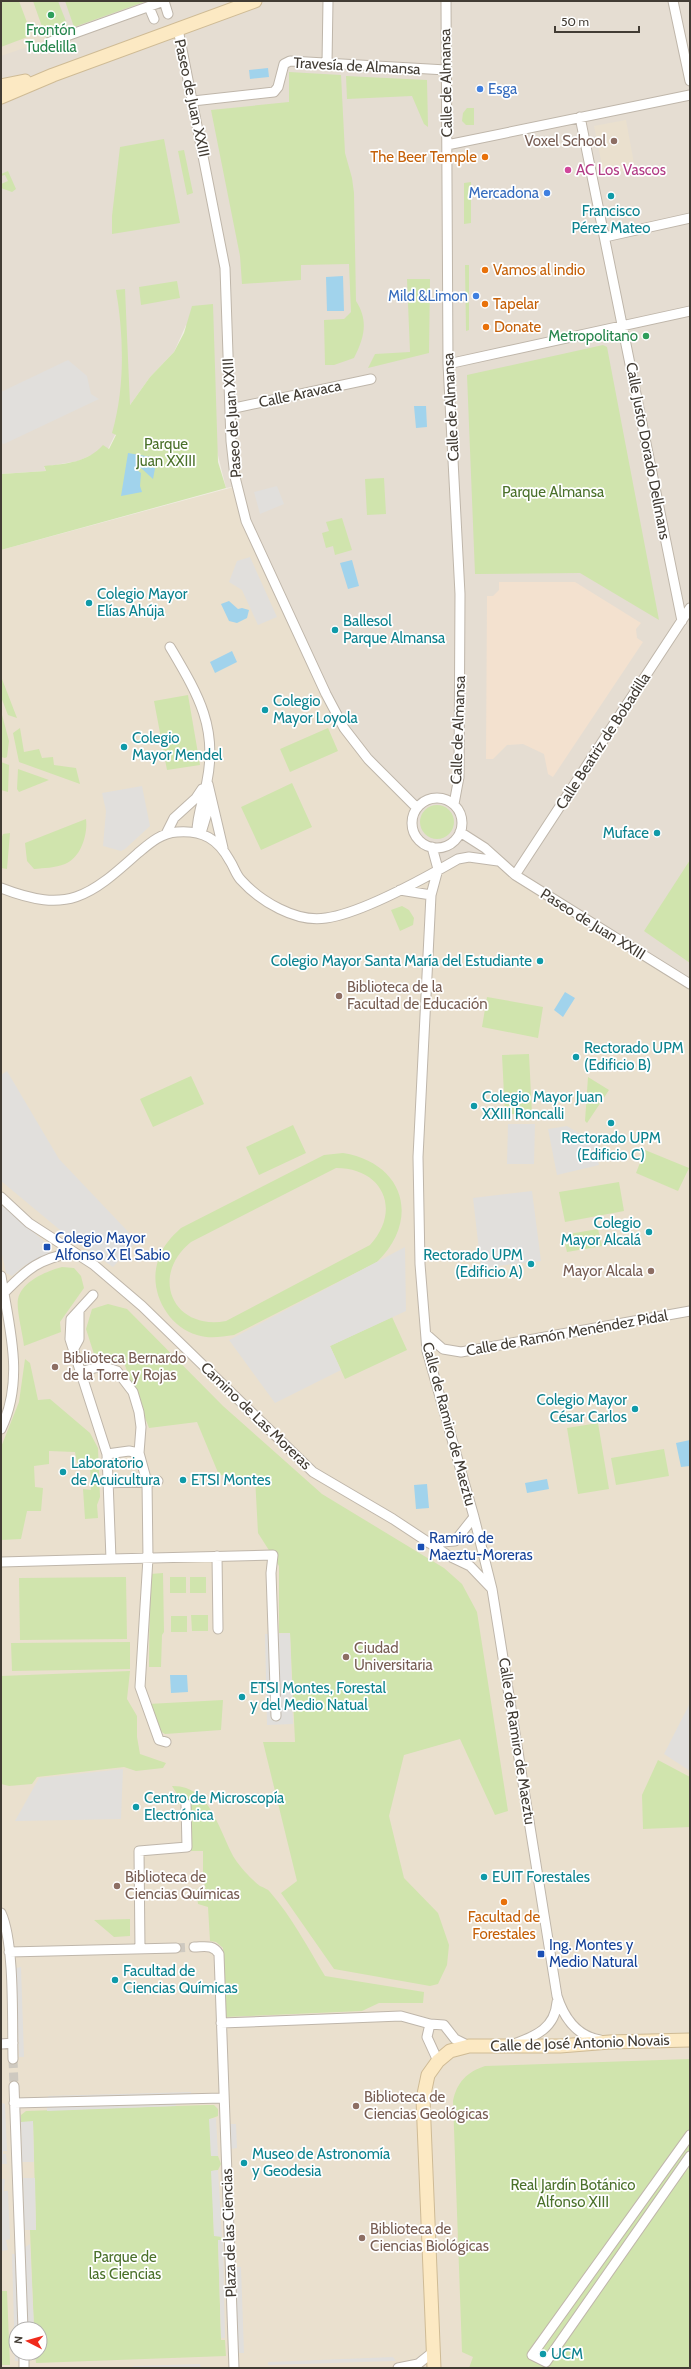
<svg xmlns="http://www.w3.org/2000/svg" width="691" height="2369" viewBox="0 0 691 2369" font-family="Cabin,sans-serif">
	<style>
		.residential { fill: #e5ddd2 }
		.commercial { fill: #f3e1cf }
		.education { fill: #eae0ce; fill-rule: evenodd }
		.green { fill: #d0e4ad; fill-rule: evenodd }
		.parking { fill: #e1dfdc }
		.water { fill: #a1d3ec }
		.lines { fill: none; stroke-linecap: round; stroke-linejoin: round }
		.street-tunnel { stroke: #cec9c0; stroke-width: 9; stroke-dasharray: 9 4.5; stroke-linecap: butt }
		.street-casing { stroke: #bfb6aa; stroke-width: 11 }
		.secondary-casing { stroke: #cfbb95; stroke-width: 15 }
		.street { stroke: #fff; stroke-width: 9 }
		.secondary { stroke: #fce9c3; stroke-width: 13 }
		.leisure-dot { fill: #2e9e5b; stroke: #fff; stroke-width: 1.5 }
		.shop-dot { fill: #3f7fe0; stroke: #fff; stroke-width: 1.5 }
		.education-dot { fill: #8d6e63; stroke: #fff; stroke-width: 1.5 }
		.food-dot { fill: #e8710a; stroke: #fff; stroke-width: 1.5 }
		.hotel-dot { fill: #d1479c; stroke: #fff; stroke-width: 1.5 }
		.culture-dot { fill: #0f9aa8; stroke: #fff; stroke-width: 1.5 }
		.transit-dot { fill: #1a4fb4; stroke: #fff; stroke-width: 1.5 }
		.labels { text-anchor: middle; dominant-baseline: central; stroke-width: 3.5; stroke-linejoin: round; paint-order: stroke }
		.leisure-label { font-size: 15px; fill: #27864d; stroke: #fff }
		.street-label { font-size: 15px; fill: #423c34; stroke: #fff }
		.shop-label { font-size: 15px; fill: #366cbe; stroke: #fff; text-anchor: end }
		.education-label { font-size: 15px; fill: #785e54; stroke: #fff; text-anchor: start }
		.food-label { font-size: 15px; fill: #c56008; stroke: #fff; text-anchor: start }
		.hotel-label { font-size: 15px; fill: #b23c85; stroke: #fff; text-anchor: start }
		.culture-label { font-size: 15px; fill: #0d838f; stroke: #fff; text-anchor: start }
		.park-label { font-size: 15px; fill: #4b712b; stroke: #fff }
		.transit-label { font-size: 15px; fill: #164399; stroke: #fff; text-anchor: start }
	</style>
	<rect width="100%" height="100%" fill="#f1ece3"/>
	<path class="residential" d="M1 1H690V984L438 869 432 847 418 839 413 832V815L344 728 246 521 237 486 226 488 186 325 174 352 150 377 130 405 108 449 103 446 96 453 78 461 44 467 46 471 1 474Z"/>
	<path class="commercial" d="M499 582H575L641 623 636 629 637 638 643 642 553 777 548 774 544 754 523 744 507 745 493 759H486L487 596H493L499 590Z"/>
	<path class="education" d="M1 1H33L47 40 1 56Z
		M626 120 635 169 604 175 594 126Z
		M237 486 246 521 344 728 417 808 412 824 413 832 418 839 432 847 438 869 458 859 498 861 690 984V2368H1V550ZM16 2329H40V2353H16Z"/>
	<path class="green" d="M1 1H19L31 33 30 36 1 47Z
		M33 1H58L69 29 46 38Z
		M65 1H147L74 27Z
		M289 72 341 75 345 153 352 178 354 193 356 301C369 321 364 338 354 358L334 365H325L324 320 344 319 351 312 349 264 301 265V280L242 284 240 256 211 110 289 102Z
		M346 76 427 80 428 127 424 124 412 96 347 99Z
		M467 108H474V125H466L462 121 463 113Z
		M164 139 180 223 112 234V216L120 147Z
		M184 150 193 193 187 195 178 151Z
		M8 171 16 189 12 192 1 188V184L8 181 5 175 1 176V174Z
		M471 182V223L464 224V183Z
		M465 265H469V330L466 331Z
		M407 279H430L429 353 368 368 375 354 410 352Z
		M177 281 180 298 141 305 139 287Z
		M125 289 130 405 150 377 174 352 184 333 192 306 213 304 218 462 226 488 1 550V474L46 471 44 466C66 464 88 462 103 445L109 449 116 435 112 433C125 388 124 337 116 290Z
		M603 345 607 347 659 620 580 573 475 574 467 375Z
		M384 478 386 514 367 515 365 479Z
		M342 518 352 550 335 555 333 546 326 548 322 533 329 531 326 522Z
		M2 679 17 718 8 715 1 697Z
		M188 695 200 765 167 770 154 701Z
		M1 711 9 741 7 757 5 758 1 757Z
		M20 728 24 752 39 749 42 758 53 757 54 765 76 768 80 784 19 762 13 733Z
		M328 728 338 751 290 772 280 749Z
		M1 762 9 765 8 792 1 790Z
		M18 769 49 780 19 792 17 789Z
		M292 783 312 827 261 850 241 807Z
		M420 822a17 17 0 1 1 34 0a17 17 0 1 1-34 0Z
		M86 819C88 834 81 858 65 864 55 868 44 868 34 869L27 861 25 843Z
		M10 833 7 869 1 868V839L3 834Z
		M690 860V963L644 931Z
		M402 906 409 910 414 918 413 925 400 931 391 910Z
		M487 997 543 1007 538 1038 482 1027Z
		M529 1054 532 1114H505L502 1055Z
		M191 1076 204 1104 153 1127 140 1099Z
		M588 1077 609 1090 587 1123 585 1121Z
		M293 1125 306 1153 259 1175 246 1147Z
		M645 1150 689 1168 678 1191 636 1173Z
		M343 1153C404 1163 421 1219 377 1262L234 1335C221 1337 209 1339 197 1335 166 1326 147 1288 159 1258 163 1246 171 1237 181 1228L324 1155ZM336 1168C383 1168 402 1210 370 1245L226 1321C173 1331 149 1276 191 1242Z
		M619 1182 624 1211 565 1222 559 1192Z
		M598 1229 602 1246 567 1252 563 1235Z
		M62 1267 74 1268 81 1276 84 1288 60 1322 61 1332 24 1346C23 1335 16 1309 18 1299 22 1281 47 1271 62 1267Z
		M108 1304 127 1309 223 1406 322 1494 444 1568 462 1584 477 1612 508 1811 495 1815 460 1739 404 1755 389 1816 404 1878 438 1913 449 1945 447 1965 438 1984 430 1986 334 1969 281 1893 297 1881 263 1742H295L290 1633H279V1566L258 1533 255 1477 219 1475 197 1422 149 1428 124 1363 94 1354 86 1329 92 1309Z
		M392 1317 407 1350 345 1379 330 1346Z
		M25 1359 30 1363 38 1400 50 1399 90 1433 98 1448 100 1497 97 1505 98 1518 85 1519 83 1489 91 1490 90 1464 77 1463 75 1452 49 1451V1464L34 1466 35 1487 43 1488 41 1511H27L21 1539 1 1540V1447L19 1402Z
		M598 1423 609 1489 578 1494 567 1428Z
		M664 1449 669 1476 616 1485 611 1458Z
		M163 1573 164 1632 162 1635 161 1667H149L150 1574Z
		M126 1577 127 1639 20 1640 19 1578Z
		M170 1577H186V1593H170Z
		M190 1577H206V1593H190Z
		M191 1615H208V1631H192Z
		M171 1616H187V1632H171Z
		M130 1642V1669L12 1671 11 1643Z
		M130 1671 127 1699 137 1716V1737L140 1754 166 1763 163 1768 136 1771 124 1767 37 1777 32 1784 9 1786 1 1784V1676Z
		M223 1700 221 1730 165 1734 160 1731 148 1704Z
		M658 1760 690 1777V1827L643 1829 642 1795Z
		M172 1786C211 1785 219 1832 235 1859 240 1867 252 1880 260 1886 264 1888 268 1889 270 1892 292 1917 308 1948 325 1976L424 1992 423 2003H379L362 2011 225 2017 223 1948 216 1942 210 1941 208 1907 198 1904 196 1889 206 1888 203 1881V1851H191L186 1804H177V1794Z
		M130 1919V1936L114 1937 94 1920Z
		M690 2059V2368H469L473 2357 462 2352 453 2101C457 2082 467 2072 485 2066Z
		M207 2105H214L218 2109V2116L210 2119 211 2156H218L221 2164 218 2170 212 2171 214 2236 219 2235 223 2240H218L221 2338V2340H225L226 2356 36 2363 35 2353H40V2329H34L30 2230 36 2229 33 2122H21V2115L26 2111Z
		M1 2291H7L10 2365H1Z"/>
	<path class="parking" d="M68 360 87 376 91 394 99 399 4 444 1 443V392Z
		M277 486 284 504 260 514 254 492Z
		M250 557 277 617 258 625 242 590 229 582 237 561Z
		M142 786 150 826 125 849 121 851 103 846 106 811 102 793Z
		M7 1071 59 1159 137 1241 113 1267 66 1235 1 1181V1075Z
		M508 1124H535L534 1164H507Z
		M567 1126 600 1146 596 1153 599 1165 557 1175 548 1129Z
		M532 1191 541 1261 481 1268 473 1198Z
		M1 1204 45 1242 42 1246 51 1252 24 1266 12 1276 6 1273 1 1250Z
		M405 1247 406 1311 330 1346 341 1370 275 1403 229 1340Z
		M290 1633 293 1724 267 1725 265 1634Z
		M690 1703V1771L664 1754Z
		M123 1769 121 1819 15 1821 39 1778Z
		M21 1967 24 2057H19L16 1968Z
		M1 2092 2 2103 5 2104 7 2151H3V2154H6L7 2164H1Z
		M191 2092V2096L48 2100V2096Z
		M176 2103V2106L47 2111V2107Z
		M216 2118 218 2156H211L209 2119Z
		M33 2121 34 2162H22L21 2122Z
		M229 2124H236L237 2148 230 2149Z
		M218 2170 222 2237 214 2236 211 2171Z
		M23 2178H35L36 2230H24Z
		M1 2179H5L4 2191H8L10 2239 6 2240 8 2250 1 2251Z
		M218 2240H223L225 2338H221Z
		M30 2244 34 2329H28L25 2247Z
		M12 2254H15L18 2329 16 2353H19V2361H15Z
		M234 2267H241L244 2353H238Z
		M393 2357 396 2361 268 2365V2362Z
		M200 2364 201 2368H132L133 2366Z"/>
	<path class="water" d="M268 68 269 77 250 79 249 70Z
		M343 276 344 311H327L326 277Z
		M414 406H426L427 427 416 428Z
		M128 453 157 458 153 479 141 468 137 470 141 473 140 486 142 492 121 496Z
		M352 560 359 586 348 589 340 563Z
		M229 601 238 609 242 608 249 610 247 618 237 623 229 621 221 604Z
		M232 651 237 662 215 673 210 662Z
		M565 992 575 998 563 1017 554 1010Z
		M690 1440V1466L681 1467 676 1443Z
		M547 1479 549 1489 527 1493 525 1483Z
		M427 1484 429 1508 416 1509 414 1485Z
		M170 1675H187L188 1692 171 1693Z"/>
	<g class="lines">
		<path class="street-tunnel" d="M176 1948 194 1947
			M13 2059 14 2086"/>
		<g class="street-casing">
			<path id="street" d="M164 1 168 14
				M446 1 448 364 460 594 459 777 454 804
				M673 1 690 81
				M149 7 154 19
				M178 29 225 268 231 441 235 477 246 521 326 694 344 728 368 759 417 808
				M50 42 164 1
				M327 63 328 1
				M193 101 274 92 278 87 284 64 290 61 446 70
				M580 117 682 621
				M447 145 690 95
				M605 237 690 218
				M448 364 690 311
				M230 409 371 379
				M170 647C197 693 218 726 207 781 204 799 197 814 197 832
				M208 784 223 848
				M412 823a25 25 0 1 1 50 0a25 25 0 1 1-50 0Z
				M460 832 485 848 515 875 690 984
				M201 833 210 803
				M166 834 174 818 196 798 202 789
				M432 847 438 869 431 895 418 1157 420 1264 427 1351 474 1517 492 1589 557 1996C564 2018 577 2036 600 2040
				M515 875 690 608
				M1 888C68 914 89 897 138 853 150 843 161 833 177 832 203 830 218 839 230 861 234 867 236 875 241 880 260 901 296 923 326 918 363 913 425 878 458 859L469 857 498 861
				M400 890 431 895
				M1 1197 29 1223 94 1265 142 1306 313 1472 393 1519 449 1556 470 1566 492 1589
				M1 1276C9 1327 25 1379 1 1429
				M4 1293C28 1268 39 1259 74 1252
				M426 1334 443 1349 461 1352 690 1311
				M73 1350 79 1339V1311
				M80 1372 102 1366 117 1371 133 1392 139 1412 141 1427 139 1453 147 1482 148 1558 140 1687 159 1740 166 1742
				M107 1454 129 1451 139 1453
				M108 1483 158 1481
				M429 1543 455 1541 474 1517
				M217 1556 218 1629
				M111 1559 273 1555 271 1573 276 1716
				M1 1562 111 1559 107 1454 70 1339 71 1319 93 1295
				M1 1913C15 1943 12 2023 13 2059
				M194 1947C204 1947 213 1944 219 1954L234 2368
				M140 1949 139 1851 187 1847 186 1804
				M9 1952 176 1948
				M221 2023 401 2016 430 2024 444 2025 455 2039 469 2046
				M430 2024 427 2037 438 2061
				M1 2044 13 2043
				M514 2044C536 2036 555 2028 557 2002
				M14 2086 23 2329
				M14 2103 223 2098
				M690 2135 532 2355 546 2362 690 2156
				M24 2353V2368
				M398 2368 418 2364 433 2352"/>
		</g>
		<g class="secondary-casing">
			<path id="secondary" d="M1 86 25 81
				M1 97 53 75 255 1
				M434 2368 423 2099 428 2075 438 2061 450 2051 469 2046H560L610 2042 690 2040"/>
		</g>
		<use href="#street" class="street"/>
		<use href="#secondary" class="secondary"/>
	</g>
	<g class="leisure-dot">
		<circle cx="51" cy="15" r="4"/>
		<circle cx="646" cy="336" r="4"/>
	</g>
	<g class="shop-dot">
		<circle cx="480" cy="89" r="4"/>
		<circle cx="547" cy="193" r="4"/>
		<circle cx="476" cy="296" r="4"/>
	</g>
	<g class="education-dot">
		<circle cx="614" cy="141" r="4"/>
		<circle cx="339" cy="996" r="4"/>
		<circle cx="651" cy="1271" r="4"/>
		<circle cx="55" cy="1367" r="4"/>
		<circle cx="346" cy="1657" r="4"/>
		<circle cx="117" cy="1886" r="4"/>
		<circle cx="356" cy="2106" r="4"/>
		<circle cx="362" cy="2238" r="4"/>
	</g>
	<g class="food-dot">
		<circle cx="485" cy="157" r="4"/>
		<circle cx="485" cy="270" r="4"/>
		<circle cx="485" cy="304" r="4"/>
		<circle cx="486" cy="327" r="4"/>
		<circle cx="504" cy="1902" r="4"/>
	</g>
	<circle class="hotel-dot" cx="568" cy="170" r="4"/>
	<g class="culture-dot">
		<circle cx="611" cy="196" r="4"/>
		<circle cx="89" cy="603" r="4"/>
		<circle cx="335" cy="630" r="4"/>
		<circle cx="265" cy="710" r="4"/>
		<circle cx="124" cy="747" r="4"/>
		<circle cx="657" cy="833" r="4"/>
		<circle cx="540" cy="961" r="4"/>
		<circle cx="576" cy="1057" r="4"/>
		<circle cx="474" cy="1106" r="4"/>
		<circle cx="611" cy="1123" r="4"/>
		<circle cx="649" cy="1232" r="4"/>
		<circle cx="531" cy="1264" r="4"/>
		<circle cx="635" cy="1409" r="4"/>
		<circle cx="63" cy="1472" r="4"/>
		<circle cx="183" cy="1480" r="4"/>
		<circle cx="242" cy="1697" r="4"/>
		<circle cx="136" cy="1807" r="4"/>
		<circle cx="484" cy="1877" r="4"/>
		<circle cx="115" cy="1980" r="4"/>
		<circle cx="244" cy="2163" r="4"/>
		<circle cx="543" cy="2354" r="4"/>
	</g>
	<g class="transit-dot">
		<rect x="43" y="1243" width="8" height="8" rx="2"/>
		<rect x="417" y="1543" width="8" height="8" rx="2"/>
		<rect x="537" y="1950" width="8" height="8" rx="2"/>
	</g>
	<g class="labels">
		<g class="leisure-label">
			<text x="51" y="30">Frontón<tspan x="51" dy="17">Tudelilla</tspan></text>
			<text x="638" y="336" text-anchor="end">Metropolitano</text>
		</g>
		<g class="street-label">
			<text transform="translate(357 66) rotate(3)">Travesía de Almansa</text>
			<text transform="translate(446 83) rotate(-91)">Calle de Almansa</text>
			<text transform="translate(192 98) rotate(78)">Paseo de Juan XXIII</text>
			<text transform="translate(300 394) rotate(-12)">Calle Aravaca</text>
			<text transform="translate(451 407) rotate(-93)">Calle de Almansa</text>
			<text transform="translate(232 418) rotate(-94)">Paseo de Juan XXIII</text>
			<text transform="translate(648 451) rotate(79)">Calle Justo Dorado Dellmans</text>
			<text transform="translate(458 730) rotate(-88)">Calle de Almansa</text>
			<text transform="translate(603 741) rotate(-57)">Calle Beatriz de Bobadilla</text>
			<text transform="translate(593 924) rotate(32)">Paseo de Juan XXIII</text>
			<text transform="translate(567 1333) rotate(-10)">Calle de Ramón Menéndez Pidal</text>
			<text transform="translate(256 1416) rotate(44)">Camino de Las Moreras</text>
			<text transform="translate(449 1424) rotate(75)">Calle de Ramiro de Maeztu</text>
			<text transform="translate(517 1741) rotate(81)">Calle de Ramiro de Maeztu</text>
			<text transform="translate(580 2043) rotate(-2)">Calle de José Antonio Novais</text>
			<text transform="translate(229 2233) rotate(-92)">Plaza de las Ciencias</text>
		</g>
		<g class="shop-label">
			<text x="488" y="89" text-anchor="start">Esga</text>
			<text x="539" y="193">Mercadona</text>
			<text x="468" y="296">Mild &amp;Limon</text>
		</g>
		<g class="education-label">
			<text x="606" y="141" text-anchor="end">Voxel School</text>
			<text x="347" y="987">Biblioteca de la<tspan x="347" dy="17">Facultad de Educación</tspan></text>
			<text x="643" y="1271" text-anchor="end">Mayor Alcala</text>
			<text x="63" y="1358">Biblioteca Bernardo<tspan x="63" dy="17">de la Torre y Rojas</tspan></text>
			<text x="354" y="1648">Ciudad<tspan x="354" dy="17">Universitaria</tspan></text>
			<text x="125" y="1877">Biblioteca de<tspan x="125" dy="17">Ciencias Químicas</tspan></text>
			<text x="364" y="2097">Biblioteca de<tspan x="364" dy="17">Ciencias Geológicas</tspan></text>
			<text x="370" y="2229">Biblioteca de<tspan x="370" dy="17">Ciencias Biológicas</tspan></text>
		</g>
		<g class="food-label">
			<text x="477" y="157" text-anchor="end">The Beer Temple</text>
			<text x="493" y="270">Vamos al indio</text>
			<text x="493" y="304">Tapelar</text>
			<text x="494" y="327">Donate</text>
			<text x="504" y="1917" text-anchor="middle">Facultad de<tspan x="504" dy="17">Forestales</tspan></text>
		</g>
		<g class="hotel-label">
			<text x="576" y="170">AC Los Vascos</text>
		</g>
		<g class="culture-label">
			<text x="611" y="211" text-anchor="middle">Francisco<tspan x="611" dy="17">Pérez Mateo</tspan></text>
			<text x="97" y="594">Colegio Mayor<tspan x="97" dy="17">Elías Ahúja</tspan></text>
			<text x="343" y="621">Ballesol<tspan x="343" dy="17">Parque Almansa</tspan></text>
			<text x="273" y="701">Colegio<tspan x="273" dy="17">Mayor Loyola</tspan></text>
			<text x="132" y="738">Colegio<tspan x="132" dy="17">Mayor Mendel</tspan></text>
			<text x="649" y="833" text-anchor="end">Muface</text>
			<text x="532" y="961" text-anchor="end">Colegio Mayor Santa María del Estudiante</text>
			<text x="584" y="1048">Rectorado UPM<tspan x="584" dy="17">(Edificio B)</tspan></text>
			<text x="482" y="1097">Colegio Mayor Juan<tspan x="482" dy="17">XXIII Roncalli</tspan></text>
			<text x="611" y="1138" text-anchor="middle">Rectorado UPM<tspan x="611" dy="17">(Edificio C)</tspan></text>
			<text x="641" y="1223" text-anchor="end">Colegio<tspan x="641" dy="17">Mayor Alcalá</tspan></text>
			<text x="523" y="1255" text-anchor="end">Rectorado UPM<tspan x="523" dy="17">(Edificio A)</tspan></text>
			<text x="627" y="1400" text-anchor="end">Colegio Mayor<tspan x="627" dy="17">César Carlos</tspan></text>
			<text x="71" y="1463">Laboratorio<tspan x="71" dy="17">de Acuicultura</tspan></text>
			<text x="191" y="1480">ETSI Montes</text>
			<text x="250" y="1688">ETSI Montes, Forestal<tspan x="250" dy="17">y del Medio Natual</tspan></text>
			<text x="144" y="1798">Centro de Microscopía<tspan x="144" dy="17">Electrónica</tspan></text>
			<text x="492" y="1877">EUIT Forestales</text>
			<text x="123" y="1971">Facultad de<tspan x="123" dy="17">Ciencias Químicas</tspan></text>
			<text x="252" y="2154">Museo de Astronomía<tspan x="252" dy="17">y Geodesia</tspan></text>
			<text x="551" y="2354">UCM</text>
		</g>
		<g class="park-label">
			<text x="166" y="444">Parque<tspan x="166" dy="17">Juan XXIII</tspan></text>
			<text x="553" y="492">Parque Almansa</text>
			<text x="573" y="2185">Real Jardín Botánico<tspan x="573" dy="17">Alfonso XIII</tspan></text>
			<text x="125" y="2257">Parque de<tspan x="125" dy="17">las Ciencias</tspan></text>
		</g>
		<g class="transit-label">
			<text x="55" y="1238">Colegio Mayor<tspan x="55" dy="17">Alfonso X El Sabio</tspan></text>
			<text x="429" y="1538">Ramiro de<tspan x="429" dy="17">Maeztu-Moreras</tspan></text>
			<text x="549" y="1945">Ing. Montes y<tspan x="549" dy="17">Medio Natural</tspan></text>
		</g>
	</g>
	<rect width="691" height="2369" fill="none" stroke="#423c34" stroke-width="4"/>
	<g transform="translate(28 2341) rotate(276)"><circle r="19" fill="#ffffff" stroke="#b3b1ae"/>
	<path d="M0-3L7 15L0 10L-7 15Z" fill="#f02b1c"/>
	<text y="-6" font-size="11" font-weight="bold" text-anchor="middle" fill="#423c34">N</text>
	</g>
	<path d="M555 26v6h84v-6" fill="none" stroke="#423c34" stroke-width="2"/>
	<text x="561" y="26" font-size="12" fill="#423c34" stroke="#ffffff" stroke-width="3" paint-order="stroke">50 m</text>
</svg>
